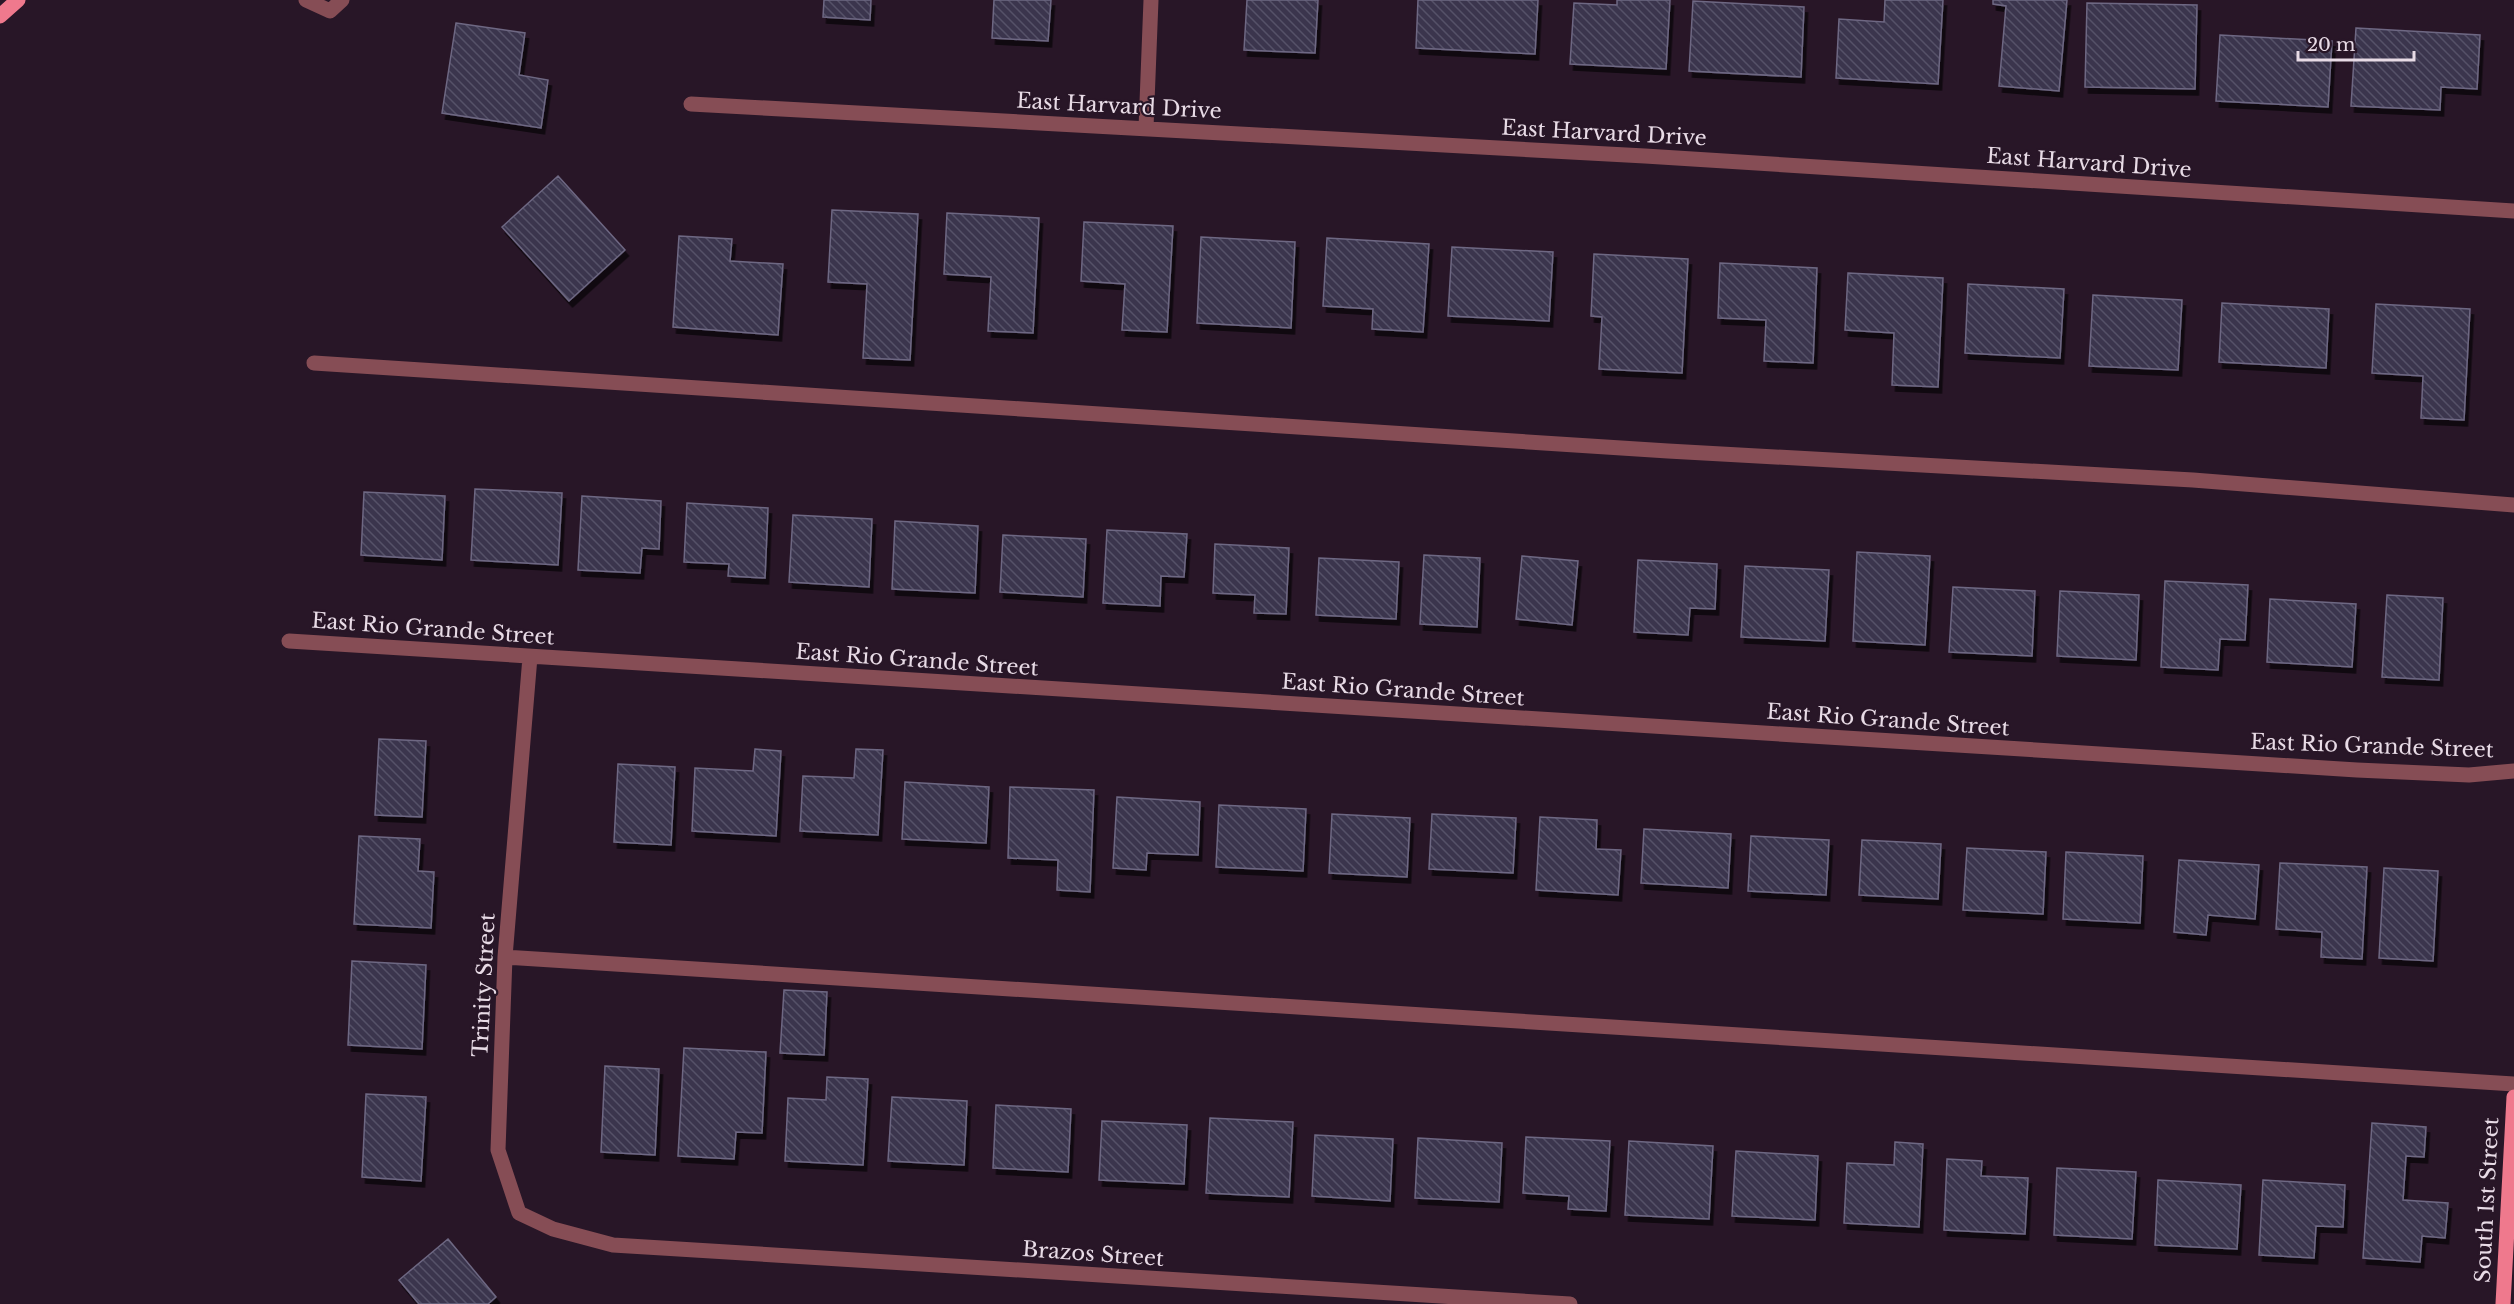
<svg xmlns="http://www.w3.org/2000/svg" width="2514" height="1304" viewBox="0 0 2514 1304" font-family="'Libre Baskerville',serif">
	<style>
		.building { fill: url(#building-back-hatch); stroke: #6e6883; stroke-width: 1.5; filter: url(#shadow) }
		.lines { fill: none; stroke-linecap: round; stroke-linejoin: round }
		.minor { stroke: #864d55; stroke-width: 15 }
		.major { stroke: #ef798d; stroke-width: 15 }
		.labels { text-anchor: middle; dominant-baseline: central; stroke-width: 4.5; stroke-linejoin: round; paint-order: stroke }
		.street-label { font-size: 21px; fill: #e8dbe6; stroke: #281627 }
	</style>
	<defs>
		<pattern id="building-back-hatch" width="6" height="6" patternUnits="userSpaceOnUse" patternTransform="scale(1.5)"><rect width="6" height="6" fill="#3a344d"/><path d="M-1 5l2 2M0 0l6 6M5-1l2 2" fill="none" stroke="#565167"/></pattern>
		<filter id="shadow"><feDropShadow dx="3.5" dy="6" stdDeviation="0" flood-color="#0009"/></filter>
	</defs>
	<rect width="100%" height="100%" fill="#281627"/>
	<path class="building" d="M824 0H871L870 20 823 17Z
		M994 0H1051L1048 41 992 38Z
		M1247 0H1318L1315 53 1244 50Z
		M1418 0H1538L1535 54 1416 48Z
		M1617 0H1670L1666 69 1570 64 1574 3 1617 5Z
		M1885 0H1943L1938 84 1836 78 1839 19 1884 22Z
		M1993 0H2067L2059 91 1999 86 2006 6 1993 4Z
		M1693 1 1804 7 1801 77 1689 71Z
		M2087 3 2197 5 2195 89 2085 87Z
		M456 23 525 33 519 75 548 80 541 128 442 113Z
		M2356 28 2480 35 2477 89 2441 87 2440 110 2351 106Z
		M2220 35 2332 41 2328 107 2216 101Z
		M558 176 625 250 569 301 502 227Z
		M832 210 918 214 910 360 863 358 867 284 828 282Z
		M947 213 1039 218 1033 333 988 331 991 277 944 274Z
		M1084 222 1173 226 1167 332 1122 330 1125 284 1081 281Z
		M679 236 732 239 730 261 783 264 778 335 673 327Z
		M1201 237 1295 242 1291 328 1197 323Z
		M1327 238 1429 244 1423 332 1372 329 1373 309 1323 306Z
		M1452 247 1553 252 1549 321 1448 316Z
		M1594 254 1688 259 1682 373 1599 369 1602 317 1591 316Z
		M1720 263 1817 268 1813 363 1764 361 1766 320 1718 318Z
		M1848 273 1943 278 1938 387 1892 385 1894 333 1845 330Z
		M1968 284 2064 289 2060 358 1965 353Z
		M2093 295 2182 300 2178 370 2089 366Z
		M2222 303 2329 309 2326 368 2219 362Z
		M2376 304 2470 309 2464 420 2421 418 2423 376 2372 373Z
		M475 489 562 493 558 565 471 560Z
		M364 492 445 496 442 560 361 555Z
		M582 496 661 501 659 549 642 548 640 573 578 570Z
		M687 503 768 508 765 578 728 576 729 564 684 562Z
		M793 515 872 519 869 587 789 582Z
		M895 521 978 526 975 593 892 589Z
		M1107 530 1187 534 1184 577 1161 576 1160 606 1103 603Z
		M1003 535 1086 539 1083 597 1000 592Z
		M1215 544 1289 548 1286 614 1254 613 1255 595 1213 593Z
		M1857 552 1930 556 1925 645 1853 641Z
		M1424 555 1480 558 1477 627 1420 624Z
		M1522 556 1578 561 1572 625 1516 619Z
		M1319 558 1399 562 1396 619 1316 615Z
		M1638 560 1717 564 1715 609 1690 608 1688 635 1634 632Z
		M1745 566 1829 570 1825 641 1741 637Z
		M2165 581 2248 585 2245 640 2220 639 2218 670 2161 667Z
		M1953 587 2035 591 2032 656 1949 652Z
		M2060 591 2139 595 2136 660 2057 656Z
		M2387 595 2443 598 2439 680 2382 677Z
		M2270 599 2356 604 2352 667 2267 662Z
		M379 739 426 741 422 817 375 815Z
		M755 749 781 751 776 836 692 831 695 768 753 771Z
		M856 749 883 750 878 835 800 831 803 776 854 778Z
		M618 764 675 767 671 845 614 842Z
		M905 782 989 787 986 843 902 839Z
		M1010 787 1094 790 1090 892 1057 890 1058 860 1008 858Z
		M1117 797 1200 802 1198 855 1147 853 1146 870 1113 868Z
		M1219 805 1306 809 1303 871 1216 867Z
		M1332 814 1410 818 1407 877 1329 873Z
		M1432 814 1516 818 1513 873 1429 869Z
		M1540 817 1597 820 1596 849 1621 850 1618 895 1536 890Z
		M1644 829 1731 834 1728 888 1641 883Z
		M359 836 420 839 418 871 434 872 431 928 354 924Z
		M1751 836 1829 840 1826 895 1748 891Z
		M1862 840 1941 844 1938 899 1859 895Z
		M1967 848 2046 852 2043 914 1963 910Z
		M2066 852 2143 856 2140 923 2063 919Z
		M2179 860 2259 865 2255 919 2208 915 2206 935 2174 932Z
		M2280 863 2367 867 2362 959 2321 957 2322 932 2276 929Z
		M2384 868 2438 871 2433 961 2379 958Z
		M352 961 426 965 422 1049 348 1045Z
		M784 990 827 992 824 1055 780 1053Z
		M684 1048 766 1052 762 1133 736 1132 734 1159 678 1156Z
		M605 1066 659 1069 655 1155 601 1152Z
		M827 1077 868 1079 863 1165 785 1161 788 1098 826 1100Z
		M366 1094 426 1097 421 1181 362 1177Z
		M892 1097 967 1101 964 1165 888 1161Z
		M996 1105 1071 1109 1068 1172 993 1168Z
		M1210 1118 1293 1122 1289 1197 1206 1193Z
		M1102 1121 1187 1125 1184 1184 1099 1180Z
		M2372 1123 2426 1127 2424 1157 2406 1156 2403 1200 2448 1203 2445 1238 2422 1236 2420 1262 2363 1258Z
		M1315 1135 1393 1139 1390 1201 1312 1196Z
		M1526 1137 1610 1141 1606 1211 1568 1209 1569 1196 1523 1193Z
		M1418 1138 1502 1143 1499 1202 1415 1198Z
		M1629 1141 1713 1146 1709 1219 1625 1215Z
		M1895 1142 1923 1144 1919 1227 1844 1223 1847 1163 1894 1165Z
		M1736 1151 1818 1156 1815 1220 1732 1216Z
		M1947 1159 1982 1161 1981 1176 2028 1178 2025 1234 1944 1230Z
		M2057 1168 2136 1172 2132 1239 2054 1235Z
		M2158 1180 2241 1185 2237 1249 2155 1245Z
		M2263 1180 2345 1185 2343 1227 2316 1226 2314 1258 2259 1255Z
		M448 1239 496 1297 488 1304H419L399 1280Z"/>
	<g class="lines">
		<path class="minor" d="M306 0 330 11 342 0
			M691 104 1645 156 2514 211
			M1146 128 1151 0
			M314 363 1668 451 2193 480 2514 505
			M289 641 2357 770 2469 775 2514 771
			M530 657 505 957 498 1150 519 1213 553 1229 613 1245 1570 1304
			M505 957 2514 1084"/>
		<path class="major" d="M0 16 18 0
			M2503 1304 2514 1097"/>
	</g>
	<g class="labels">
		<g class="street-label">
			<text transform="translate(1119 106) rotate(3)">East Harvard Drive</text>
			<text transform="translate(1604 133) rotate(3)">East Harvard Drive</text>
			<text transform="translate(2089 163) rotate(4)">East Harvard Drive</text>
			<text transform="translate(433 629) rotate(4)">East Rio Grande Street</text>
			<text transform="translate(917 660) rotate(4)">East Rio Grande Street</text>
			<text transform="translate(1403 690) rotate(4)">East Rio Grande Street</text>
			<text transform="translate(1888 720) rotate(4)">East Rio Grande Street</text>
			<text transform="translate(2372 746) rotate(2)">East Rio Grande Street</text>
			<text transform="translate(484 985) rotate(-87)">Trinity Street</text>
			<text transform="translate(2487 1200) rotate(-87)">South 1st Street</text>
			<text transform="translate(1093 1254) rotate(4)">Brazos Street</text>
		</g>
	</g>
	<path d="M2298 51v9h116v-9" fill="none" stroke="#e8dbe6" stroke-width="3"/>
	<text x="2307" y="51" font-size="18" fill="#e8dbe6" stroke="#281627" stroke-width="4.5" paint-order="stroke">20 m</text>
</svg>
